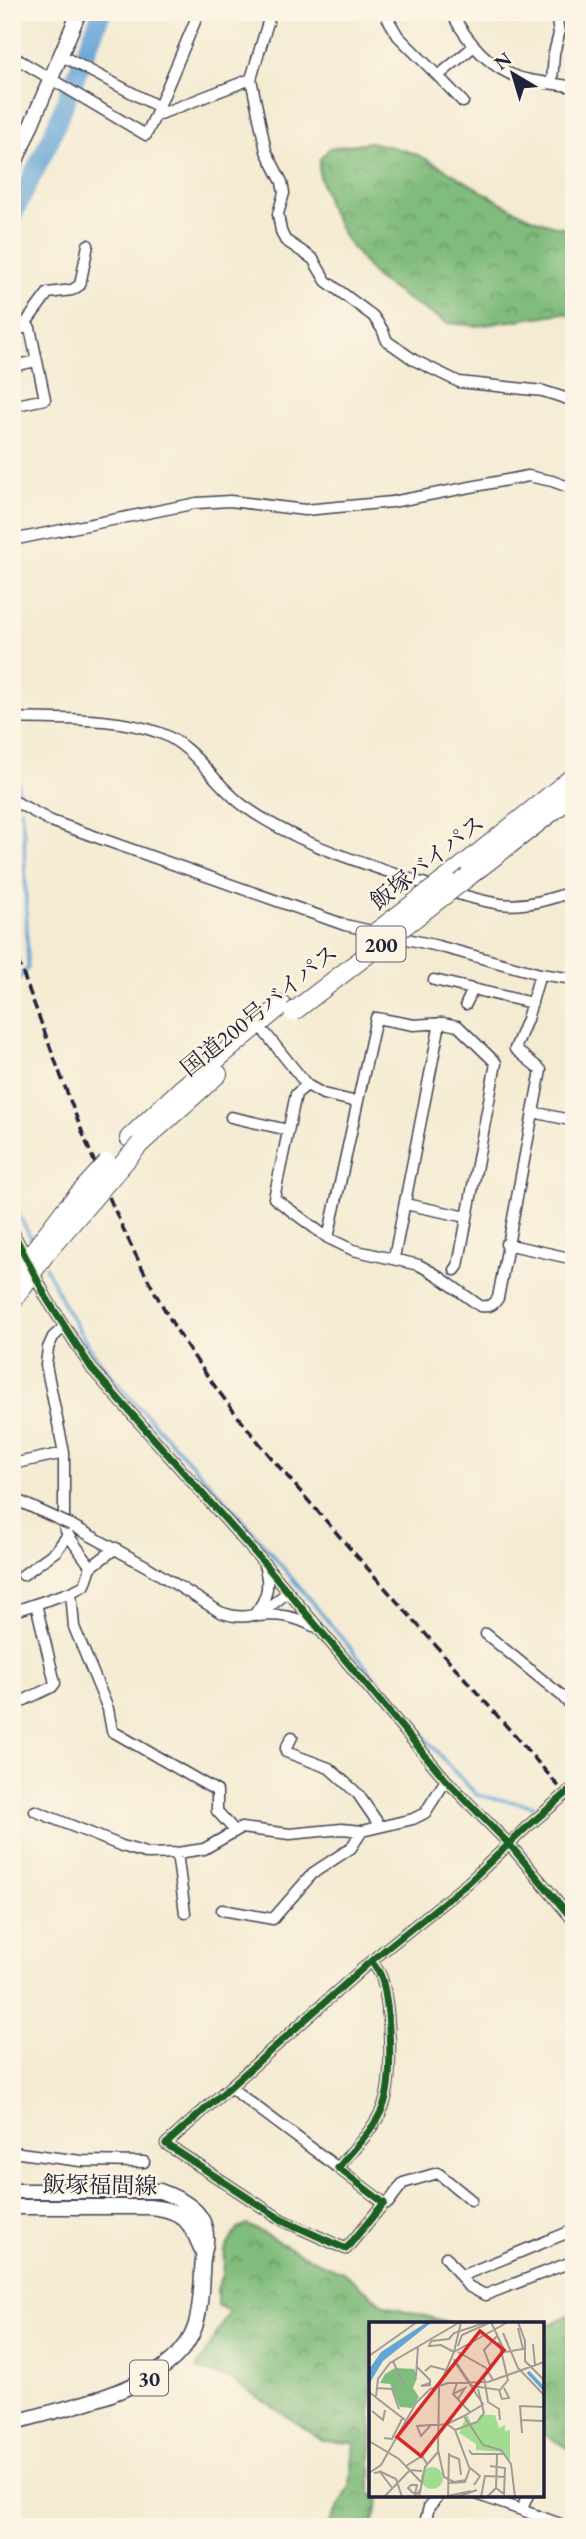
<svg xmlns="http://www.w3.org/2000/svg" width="586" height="2539" viewBox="0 0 586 2539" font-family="'EB Garamond','Noto Serif JP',serif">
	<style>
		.forest { fill: url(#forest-crowns); stroke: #516f5b; stroke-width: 2 }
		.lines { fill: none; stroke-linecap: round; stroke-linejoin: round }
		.stream { stroke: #63a4d6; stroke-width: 3.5 }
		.river { stroke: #63a4d6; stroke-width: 19 }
		.minor-casing { stroke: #424052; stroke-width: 13 }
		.major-casing { stroke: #424052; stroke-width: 17 }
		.highway-casing { stroke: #424052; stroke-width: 20 }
		.minor { stroke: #fff; stroke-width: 10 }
		.major { stroke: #fff; stroke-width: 14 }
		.highway { stroke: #fff; stroke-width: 18 }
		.rail { stroke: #22223b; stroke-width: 3.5; stroke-dasharray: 10 5; stroke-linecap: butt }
		.minor-bridge-casing { stroke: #424052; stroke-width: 13; stroke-linecap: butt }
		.highway-bridge-casing { stroke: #424052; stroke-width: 20; stroke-linecap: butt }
		.minor-bridge { stroke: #fff; stroke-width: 10 }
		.highway-bridge { stroke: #fff; stroke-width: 18 }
		.cycleway-casing { stroke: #fcf5e5; stroke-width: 11 }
		.cycleway { stroke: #1b5e20; stroke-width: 7 }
		.labels { text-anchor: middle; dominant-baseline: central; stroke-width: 5; stroke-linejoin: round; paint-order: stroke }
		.shield { fill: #fcf5e5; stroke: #63616e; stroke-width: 2 }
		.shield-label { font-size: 21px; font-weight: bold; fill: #22223b }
		.street-label { font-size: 23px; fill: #22223b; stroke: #fcf5e5 }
		.inset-river { fill: none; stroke: #63a4d6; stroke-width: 3.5 }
		.inset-road { fill: none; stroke: #a09b96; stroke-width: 2 }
		.view { fill: #d62828; fill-opacity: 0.15; stroke: #d62828; stroke-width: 3.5 }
		.inset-edge { fill: none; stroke: #22223b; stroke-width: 3.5 }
	</style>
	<defs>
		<pattern id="forest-crowns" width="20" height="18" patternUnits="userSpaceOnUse" patternTransform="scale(1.75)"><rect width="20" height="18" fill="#80bc7b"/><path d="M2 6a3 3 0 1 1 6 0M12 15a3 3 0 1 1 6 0" fill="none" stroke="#689866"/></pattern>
	</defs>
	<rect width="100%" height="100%" fill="#fcf5e5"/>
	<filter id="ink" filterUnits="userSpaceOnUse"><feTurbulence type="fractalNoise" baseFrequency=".0143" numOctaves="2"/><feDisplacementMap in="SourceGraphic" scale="14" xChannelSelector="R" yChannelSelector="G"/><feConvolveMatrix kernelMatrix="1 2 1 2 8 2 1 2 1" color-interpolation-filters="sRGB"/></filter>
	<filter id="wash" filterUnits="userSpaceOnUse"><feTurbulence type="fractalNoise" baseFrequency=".00686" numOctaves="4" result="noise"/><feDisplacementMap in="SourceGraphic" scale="28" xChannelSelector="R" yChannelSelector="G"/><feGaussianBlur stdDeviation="1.57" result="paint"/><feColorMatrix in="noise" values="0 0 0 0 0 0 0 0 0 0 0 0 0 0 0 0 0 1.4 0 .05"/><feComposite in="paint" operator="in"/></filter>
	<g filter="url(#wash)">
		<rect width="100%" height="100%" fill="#f4ebd2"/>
		<path class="forest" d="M370 142C387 146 406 149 422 157 467 178 524 226 574 229V316L563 313 477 326 447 323 413 303 376 278 345 238 328 205 319 173V160L330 148Z
			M248 2225 309 2258 343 2272 384 2305 455 2324H371V2495H380L372 2527H327L350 2487 354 2443 324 2441 230 2379 196 2369 230 2311 217 2305V2289L223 2275 225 2250 237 2229Z
			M571 2314 574 2324V2452L542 2433V2328Z"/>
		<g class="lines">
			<path class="stream" d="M12 738 20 801
				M12 986 28 968 24 835 21 809
				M12 1203 33 1241
				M45 1266 66 1309 92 1351 123 1390 238 1514 450 1767 477 1795 534 1806"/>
			<path class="river" d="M12 217 50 140 102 12"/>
		</g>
	</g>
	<g filter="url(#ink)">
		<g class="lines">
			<g class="minor-casing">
				<path id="minor" d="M271 12 251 79 266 151 282 182 284 193 278 214 281 231 285 240 313 259 326 281 373 316 382 329 387 341 414 360 459 382 543 391 574 401
					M384 12 398 36 438 76 473 47
					M451 12C468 43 493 73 529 80 544 83 559 84 574 87
					M12 56 146 135 155 116 251 79
					M62 56 159 107
					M438 76 463 102
					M552 83 554 53 559 34 556 12
					M155 116 199 12
					M12 330 22 328 48 293 72 290 80 285 88 245
					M12 366 37 361
					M12 406 45 399 30 328H22
					M12 540 197 503 230 501 305 510 392 502 528 476 552 481 574 489
					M12 718C60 720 114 716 160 733 195 746 214 784 244 806 295 843 359 862 419 882 446 890 473 900 501 904 526 907 551 899 574 891
					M12 800 51 821 345 925 438 946 540 974 574 979
					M434 980 532 1003
					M466 1004 473 989
					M266 1034 307 1085 296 1094 274 1198 328 1238 353 1250 419 1265 437 1275 480 1306C489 1307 493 1306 498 1298L541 1070 515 1049 527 1019 540 974
					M307 1085 323 1094 357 1102
					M533 1112 574 1121
					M231 1117 288 1130
					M405 1204 467 1217
					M12 1230 47 1299 92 1369 263 1562 446 1780 510 1845 574 1921
					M328 1238 376 1018 414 1025 443 1023 458 1026 496 1063 458 1266 455 1270
					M506 1244 574 1259
					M394 1258 440 1023
					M64 1327 53 1337 48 1348 46 1365 64 1453V1526L68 1535 91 1567
					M12 1464 64 1453
					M12 1498 58 1519
					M71 1525 146 1566 220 1612C252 1624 264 1611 288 1592
					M23 1575 56 1551 68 1535
					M71 1592 74 1627 108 1709 112 1731 217 1791V1811L235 1831
					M12 1612 71 1592 85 1585 91 1567 116 1548
					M256 1612C268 1597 270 1584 264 1565
					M258 1616C279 1614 294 1616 313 1626
					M486 1634 562 1696 574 1709
					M12 1706 52 1687 55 1683 36 1604
					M292 1737 286 1748V1752L329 1768 358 1794 380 1826
					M35 1811 122 1846 149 1854 177 1853 204 1849 241 1828 290 1834 342 1829 362 1831
					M177 1853 185 1913
					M222 1910 273 1919 313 1873 351 1848 362 1831 413 1819 425 1813 446 1780
					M371 1961C375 1966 380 1972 382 1979 390 2008 394 2080 383 2107 374 2130 353 2149 338 2168L384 2203 346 2249 282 2220 166 2144 371 1961 469 1882 528 1826 574 1787
					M231 2088 338 2168
					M12 2152 81 2161 144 2162
					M384 2203H388L403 2183 438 2173 471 2200
					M446 2257 468 2286 485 2295 574 2261
					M461 2276 574 2230
					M479 2495 569 2527
					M522 2509 528 2495
					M424 2527 429 2507 439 2495"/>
			</g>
			<g class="major-casing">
				<path id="major" d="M12 170 79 12
					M12 2191H160C181 2199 206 2210 206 2237 207 2244 204 2251 203 2258 201 2281 202 2305 195 2327 174 2389 69 2406 12 2423
					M12 2207H149C185 2210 190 2222 203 2253"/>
			</g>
			<g class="highway-casing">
				<path id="highway" d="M468 877 574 795
					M446 879 574 776
					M129 1138 180 1090 282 1005
					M140 1144 218 1074"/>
			</g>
			<use href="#minor" class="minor"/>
			<use href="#major" class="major"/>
			<use href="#highway" class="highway"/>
			<path class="rail" d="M12 945C61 1072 105 1212 176 1329 225 1408 287 1476 347 1545 423 1631 499 1717 574 1804"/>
			<g class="minor-bridge-casing">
				<path id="minor-bridge" d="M58 1519 71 1525"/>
			</g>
			<g class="highway-bridge-casing">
				<path id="highway-bridge" d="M376 932 446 879
					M293 1012 468 877
					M12 1279 66 1208 107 1163
					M12 1302 46 1253 140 1144"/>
			</g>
			<use href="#minor-bridge" class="minor-bridge"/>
			<use href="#highway-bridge" class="highway-bridge"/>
			<g class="cycleway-casing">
				<path id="cycleway" d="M12 1230 47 1299 92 1369 263 1562 446 1780 510 1845 574 1921
					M371 1961C375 1966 380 1972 382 1979 390 2008 394 2080 383 2107 374 2130 353 2149 338 2168L384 2203 346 2249 282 2220 166 2144 371 1961 469 1882 528 1826 574 1787"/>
			</g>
			<use href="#cycleway" class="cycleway"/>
		</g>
	</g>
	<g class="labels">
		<g class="shield">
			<rect x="356.5" y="926.5" width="49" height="35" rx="5"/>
			<rect x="130" y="2360.5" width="38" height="35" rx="5"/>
		</g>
		<g class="shield-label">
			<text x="381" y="944">200</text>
			<text x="149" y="2378">30</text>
		</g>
		<g class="street-label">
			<text transform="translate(427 862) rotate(-38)">飯塚バイパス</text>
			<text transform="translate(259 1010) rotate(-39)">国道200号バイパス</text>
			<text transform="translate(100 2185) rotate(1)">飯塚福間線</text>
		</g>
	</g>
	<g transform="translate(369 2322)">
		<rect width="175" height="175" fill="#f4ebd2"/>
		<path d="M26 46 45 47 48 56 44 66 50 75 43 86 31 85 21 62 11 61 16 52Z" fill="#80bc7b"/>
		<path d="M98 92 102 101 108 100 111 93H126L130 106 136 103V109L141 108V139L134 130 107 128V122L90 111ZM52 156a11 11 0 1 1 22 0a11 11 0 1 1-22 0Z" fill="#a1dd91"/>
		<path d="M58 0H63L14 39 0 62 1 46 12 30Z" fill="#63a4d6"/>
		<path class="inset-river" d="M159 50 175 67"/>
		<path class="inset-road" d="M122 0 136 30 154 27 149 6M149 0 156 19V39L175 58M134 11 149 46 175 73M129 13 115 28 122 46 115 55 119 80 130 87 131 98M62 19 80 17 85 11 118 0M164 22 166 43M89 24 93 13 122 0M85 30 139 0M85 30 92 0M89 30 117 46 124 58M0 34 48 0M85 37 103 64 131 68 139 58 130 20M24 39 35 64M85 39 114 82M48 45 61 58V63L52 64 61 61M56 49 62 44 77 48M47 54 49 25M88 61 84 72 101 90M8 66 23 67 30 87M130 68 133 77 140 76 135 66M0 70 36 98M84 72 96 66 89 77M7 74 9 57 21 41 91 0M3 89 14 98 16 88M95 94 115 82M152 98 175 99M78 102 86 108 100 145 111 154 105 163M62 103 52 114 48 104 62 103H69L78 102 95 94 114 123 132 128 142 142 146 175M86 108 108 100 115 91 109 67M153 111 151 84 175 85M15 116 23 117 34 95M0 119 30 137 53 161M69 128 75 155 85 160 97 158M100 128 103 132H136M80 133 90 137 92 153M37 144 53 134 58 142M121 144 136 146 135 172 127 166M10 149 27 157 33 175M0 151 12 143 47 81 61 67 79 61 119 60 175 40M5 151 11 150 24 167M79 161 96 160 101 146M46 172 48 163H42L39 166 43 170 46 172 47 173 52 167M79 174 102 169M15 175 41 148 53 149M50 175 56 145 69 130 70 65 85 30 72 23 60 24 62 19M79 175 80 131M88 175 108 168M112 175 116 154 136 155M118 175 127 166 128 133"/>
		<path class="view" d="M111 9 135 28 52 134 28 115Z"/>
		<rect width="175" height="175" class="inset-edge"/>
	</g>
	<rect width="586" height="2539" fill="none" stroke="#fcf5e5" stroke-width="42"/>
	<g transform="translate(513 74) rotate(322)" stroke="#fcf5e5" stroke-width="5" paint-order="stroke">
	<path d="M0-5L12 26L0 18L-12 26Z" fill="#22223b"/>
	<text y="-10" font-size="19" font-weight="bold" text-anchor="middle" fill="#22223b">N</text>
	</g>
</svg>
